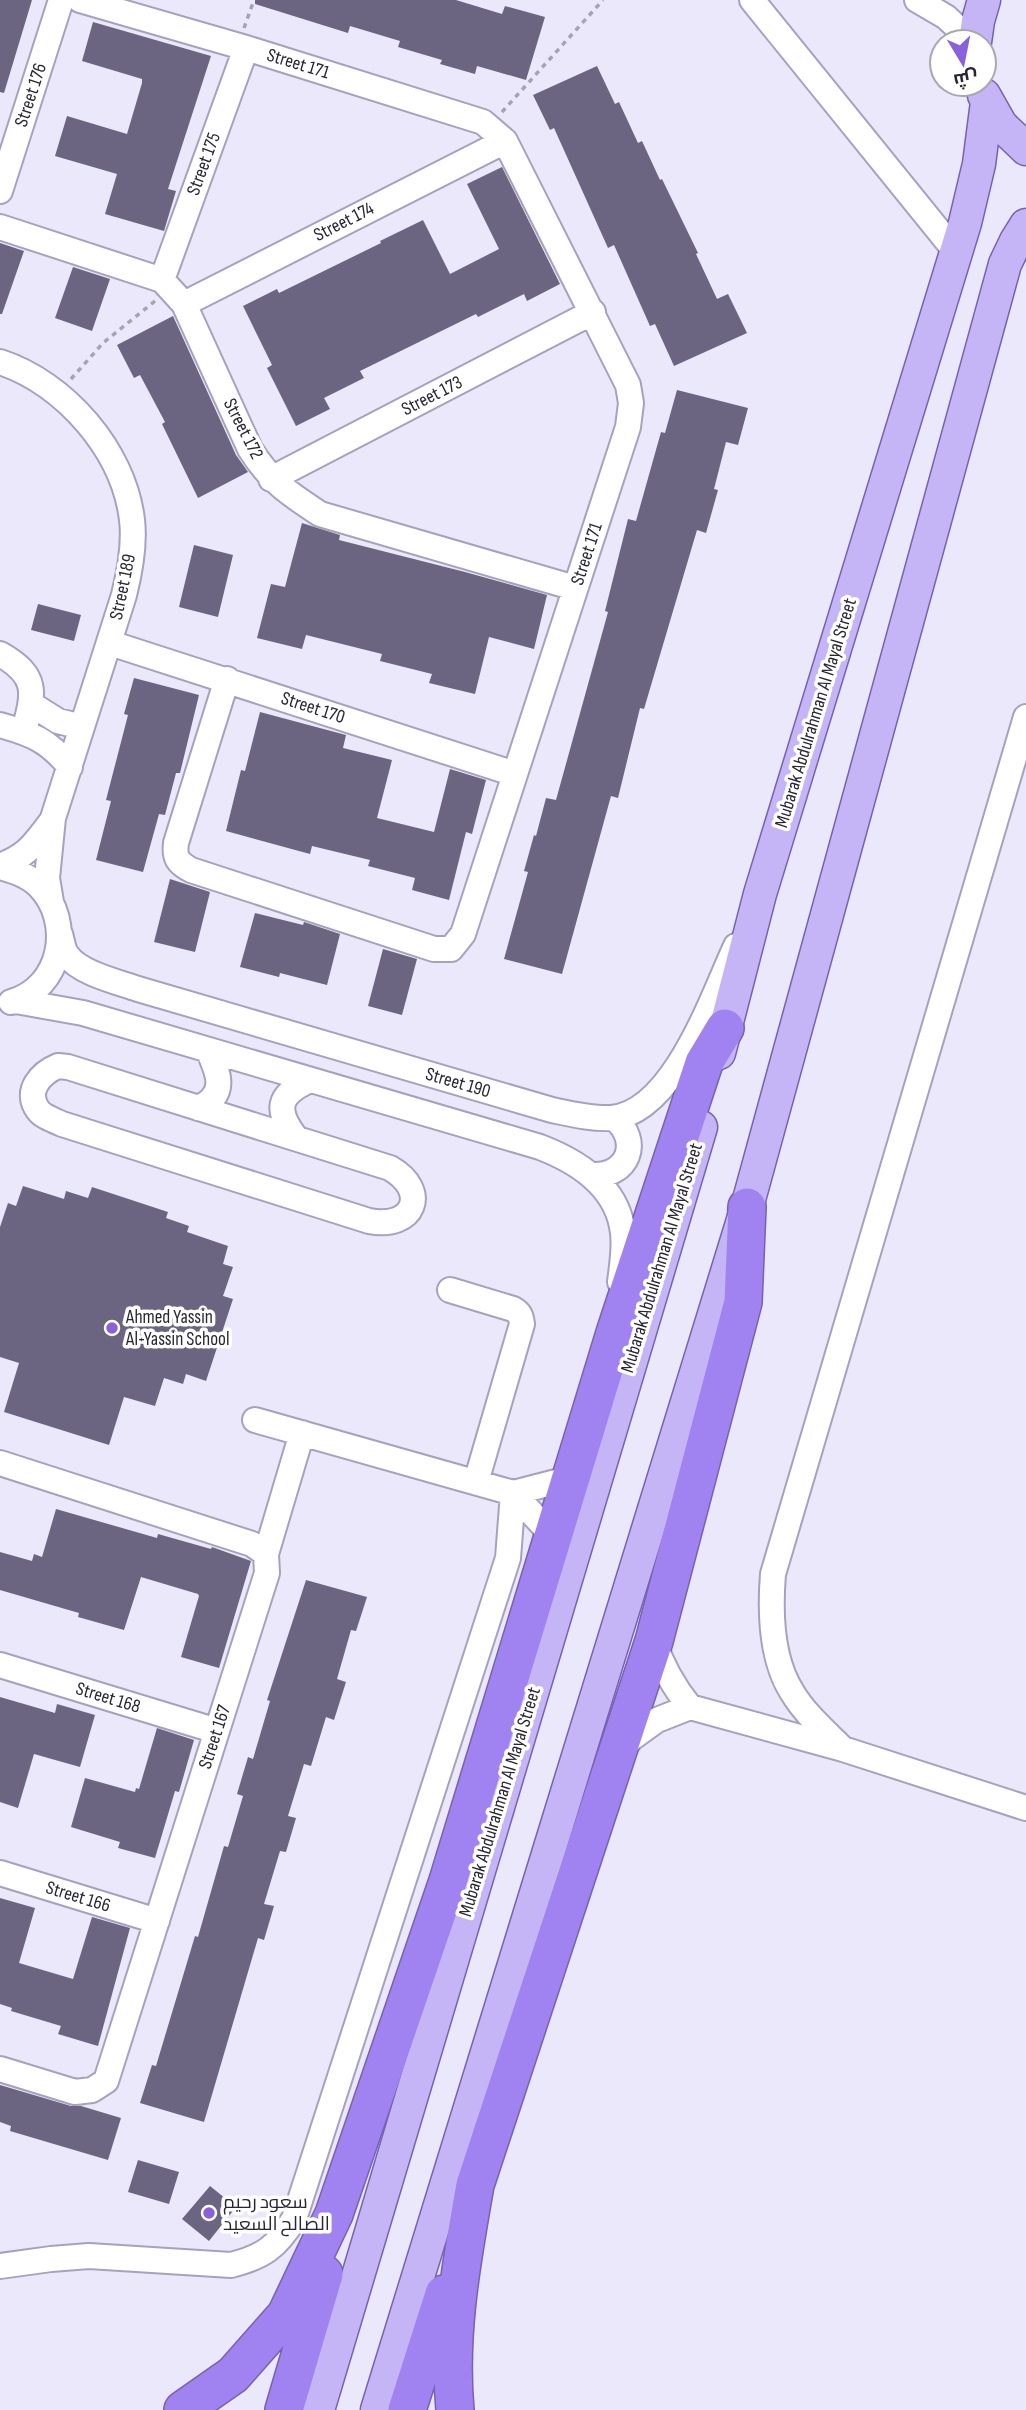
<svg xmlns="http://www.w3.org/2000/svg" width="1026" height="2410" viewBox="0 0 1026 2410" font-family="'Sofia Sans Condensed',Cairo,sans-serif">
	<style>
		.building { fill: #6b6582 }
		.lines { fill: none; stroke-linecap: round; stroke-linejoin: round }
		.minor-casing { stroke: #a7a1c0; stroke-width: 28 }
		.major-casing { stroke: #7662ae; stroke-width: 35 }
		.highway-casing { stroke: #7662ae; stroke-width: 40 }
		.path { stroke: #a6a3b4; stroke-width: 3.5; stroke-dasharray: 5 5; stroke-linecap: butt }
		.minor { stroke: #fff; stroke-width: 24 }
		.major { stroke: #c6b5f6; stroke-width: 32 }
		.highway { stroke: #a083f0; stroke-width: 37 }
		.poi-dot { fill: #8762dc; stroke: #fff; stroke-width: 2.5 }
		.labels { text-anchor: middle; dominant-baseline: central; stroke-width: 7; stroke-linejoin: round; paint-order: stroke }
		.street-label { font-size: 19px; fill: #292632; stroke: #fff }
		.poi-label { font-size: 19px; fill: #292632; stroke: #fff; text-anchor: start }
	</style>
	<rect width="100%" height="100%" fill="#ebe8fb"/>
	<path class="building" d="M0 0H32L4 93 0 92Z
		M255 0H456L502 14 505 6 545 17 526 80 477 66 475 74 440 64 442 60 398 47 400 41 350 26 348 33 255 4Z
		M93 22 211 56 168 189 176 191 164 231 105 214 117 174 55 156 67 116 127 134 142 83V79L82 61Z
		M597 66 615 104 619 102 638 143 642 141 660 180 662 179 698 253 696 254 717 299 728 294 747 333 674 366 655 324 650 326 614 245 608 248 554 128 550 130 533 95Z
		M502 167 560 284 527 301 524 294 478 317 476 314 360 371 364 378 324 398 330 409 296 426 267 368 272 365 243 306 277 289 279 293 381 243 380 241 423 220 450 274 499 249 467 184Z
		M0 243 24 251 2 314H0Z
		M73 267 110 279 92 331 55 318Z
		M173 316 236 455 248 472 198 498 162 424 165 422 140 375 134 378 117 345Z
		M677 390 748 408 738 445 726 442 714 489 718 490 706 533 697 530 644 709 640 708 618 798 611 796 562 974 504 959 528 872 524 871 534 835 536 836 546 798 556 800 608 612 605 611 628 519 636 521 661 432 665 433Z
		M302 523 340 535 339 540 465 572 547 595 534 649 489 637 475 694 429 683 432 674 380 661 382 654 306 635 302 649 257 638 271 584 285 587Z
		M194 545 233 555 218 617 179 607Z
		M38 604 81 615 74 641 31 630Z
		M134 678 199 695 180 773H176L165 815 159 814 143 872 96 860 111 801 106 800 128 715 124 714Z
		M260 712 346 735 343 748 392 760 377 818 434 832 450 769 486 780 472 834 466 832 449 900 412 890 415 878 368 866 370 860 312 846 310 854 226 831 241 770 245 771Z
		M170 879 210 892 195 952 154 942Z
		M255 913 303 925 304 922 340 934 327 985 280 973 279 977 240 967Z
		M383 949 417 959 402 1015 368 1006Z
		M23 1186 64 1199 66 1191 88 1198 92 1187 168 1212 166 1218 189 1226 187 1232 228 1246 223 1264 233 1267 223 1296 233 1299 206 1381 186 1374 183 1384 164 1378 155 1406 124 1397 109 1445 4 1412 19 1363 0 1357V1227L8 1203 16 1206Z
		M56 1509 157 1538 158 1534 211 1549 212 1547 251 1561 219 1668 181 1657 199 1596 198 1594 141 1577 124 1630 78 1617 79 1613 0 1590V1552L32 1561 34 1554 42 1557Z
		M306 1580 367 1597 356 1631 351 1630 337 1679 346 1682 334 1720 326 1717 311 1766 304 1764 288 1816 296 1818 286 1852 280 1851 264 1904 274 1906 264 1940 258 1938 204 2122 140 2103 152 2065 156 2066 195 1936 198 1937 224 1846 228 1847 243 1796 237 1794 248 1757 253 1759 270 1701 267 1700Z
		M0 1697 55 1713 57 1704 95 1715 80 1767 34 1754 18 1808 0 1802Z
		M157 1728 194 1740 179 1792 175 1791 155 1858 118 1848 120 1842 71 1827 85 1778 135 1792 136 1788 139 1789Z
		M0 1898 35 1908 19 1963 73 1979 92 1917 130 1928 98 2046 58 2034 61 2026 11 2011 12 2008 0 2004Z
		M0 2085 71 2106H81L121 2118 108 2160 10 2131 11 2126 0 2122Z
		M138 2160 179 2172 169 2204 128 2192Z
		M210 2186 236 2207 209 2241 182 2219Z"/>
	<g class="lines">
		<g class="minor-casing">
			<path id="minor" d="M80 0 246 48 483 122 505 141 628 385 631 403 628 427 463 934 451 949H434L191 870C178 863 174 858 176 843L227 679
				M752 0 956 252
				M917 0 946 17 973 42
				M0 191 61 0
				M0 227 162 280 184 304 250 449C271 482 288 493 320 514L575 588
				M162 280 246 48
				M184 304 505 141
				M0 362C65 383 124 451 132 520 135 545 130 571 124 595L53 818 47 878 51 902
				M271 479 593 312
				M110 643 515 774
				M0 654C39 676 34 693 24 731
				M31 704 58 721 82 727
				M0 725C32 734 48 740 70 767
				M0 866C28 855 33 845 51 822
				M0 867C14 871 28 875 39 886 74 922 62 988 11 1002
				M60 934C62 940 63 950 67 955 79 973 118 982 138 989L552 1110C571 1114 592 1119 611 1118 674 1113 713 995 736 946
				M16 1001 83 1013 540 1147C579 1162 618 1187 623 1233 625 1249 622 1265 620 1282
				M58 1066 68 1067 390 1168C430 1191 414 1230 369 1221L62 1124C54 1120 43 1117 38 1110 24 1091 41 1073 58 1066Z
				M198 1108C228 1095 219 1074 208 1050
				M296 1138C275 1110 277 1095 310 1080
				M592 1175C628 1177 642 1141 614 1118
				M450 1290 513 1309C520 1313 521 1316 522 1324L476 1482
				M255 1420 513 1493 571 1478
				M0 1463 252 1544 266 1554
				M513 1493 553 1536
				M654 1641C662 1667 673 1686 690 1707
				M0 1665 217 1731
				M843 1749C825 1731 805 1714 792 1692 771 1659 770 1611 773 1574L1026 717
				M621 1750 632 1738 657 1720 690 1707 843 1749 1026 1808
				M0 1873 157 1921
				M0 2069 75 2092 92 2090 106 2081 267 1573 266 1554 302 1433
				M0 2266 51 2259 89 2256 231 2265C263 2257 277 2247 294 2219L508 1558 513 1493"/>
		</g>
		<g class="major-casing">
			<path id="major" d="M975 42 978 21 984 0
				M984 95 1001 125 1026 149
				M719 1053 760 894 965 223 979 164 987 102
				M318 2410 701 1127
				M377 2410 747 1207 1005 264 1016 241 1026 225"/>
		</g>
		<g class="highway-casing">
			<path id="highway" d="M183 2410 233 2375 286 2315 334 2214 448 1881 615 1333 704 1063 725 1028
				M284 2410 324 2274
				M407 2410 444 2294
				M455 2410C448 2334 462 2259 475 2185L654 1641 743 1302 747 1207"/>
		</g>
		<path class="path" d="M244 28 254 0
			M502 112 603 0
			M71 379 103 343 155 301"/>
		<use href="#minor" class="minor"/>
		<use href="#major" class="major"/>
		<use href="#highway" class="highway"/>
	</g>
	<g class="poi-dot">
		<circle cx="112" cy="1328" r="7"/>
		<circle cx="209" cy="2213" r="7"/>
	</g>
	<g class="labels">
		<g class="street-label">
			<text transform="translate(298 64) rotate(17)">Street 171</text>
			<text transform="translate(31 95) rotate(-72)">Street 176</text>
			<text transform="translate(204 164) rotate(-70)">Street 175</text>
			<text transform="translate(344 222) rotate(-27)">Street 174</text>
			<text transform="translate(432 396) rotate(-27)">Street 173</text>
			<text transform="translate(243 429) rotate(63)">Street 172</text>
			<text transform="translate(587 554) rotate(-72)">Street 171</text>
			<text transform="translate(123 587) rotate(-78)">Street 189</text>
			<text transform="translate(313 708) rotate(18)">Street 170</text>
			<text transform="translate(816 713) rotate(-73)">Mubarak Abdulrahman Al Mayal Street</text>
			<text transform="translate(458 1083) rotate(16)">Street 190</text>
			<text transform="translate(662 1258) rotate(-73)">Mubarak Abdulrahman Al Mayal Street</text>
			<text transform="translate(108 1698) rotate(17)">Street 168</text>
			<text transform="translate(215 1737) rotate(-72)">Street 167</text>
			<text transform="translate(500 1802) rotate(-73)">Mubarak Abdulrahman Al Mayal Street</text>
			<text transform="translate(78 1897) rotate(17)">Street 166</text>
		</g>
		<g class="poi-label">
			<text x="126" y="1317">Ahmed Yassin<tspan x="126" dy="22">Al-Yassin School</tspan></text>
			<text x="223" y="2202">سعود رحيم<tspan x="223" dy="22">الصالح السعيد</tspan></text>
		</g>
	</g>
	<g transform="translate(963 63) rotate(170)"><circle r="33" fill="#ffffff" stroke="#a9a8ad" stroke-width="2"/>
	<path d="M0-5L12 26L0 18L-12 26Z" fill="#8762dc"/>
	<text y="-10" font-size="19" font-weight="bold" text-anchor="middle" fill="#292632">ش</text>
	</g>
</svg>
